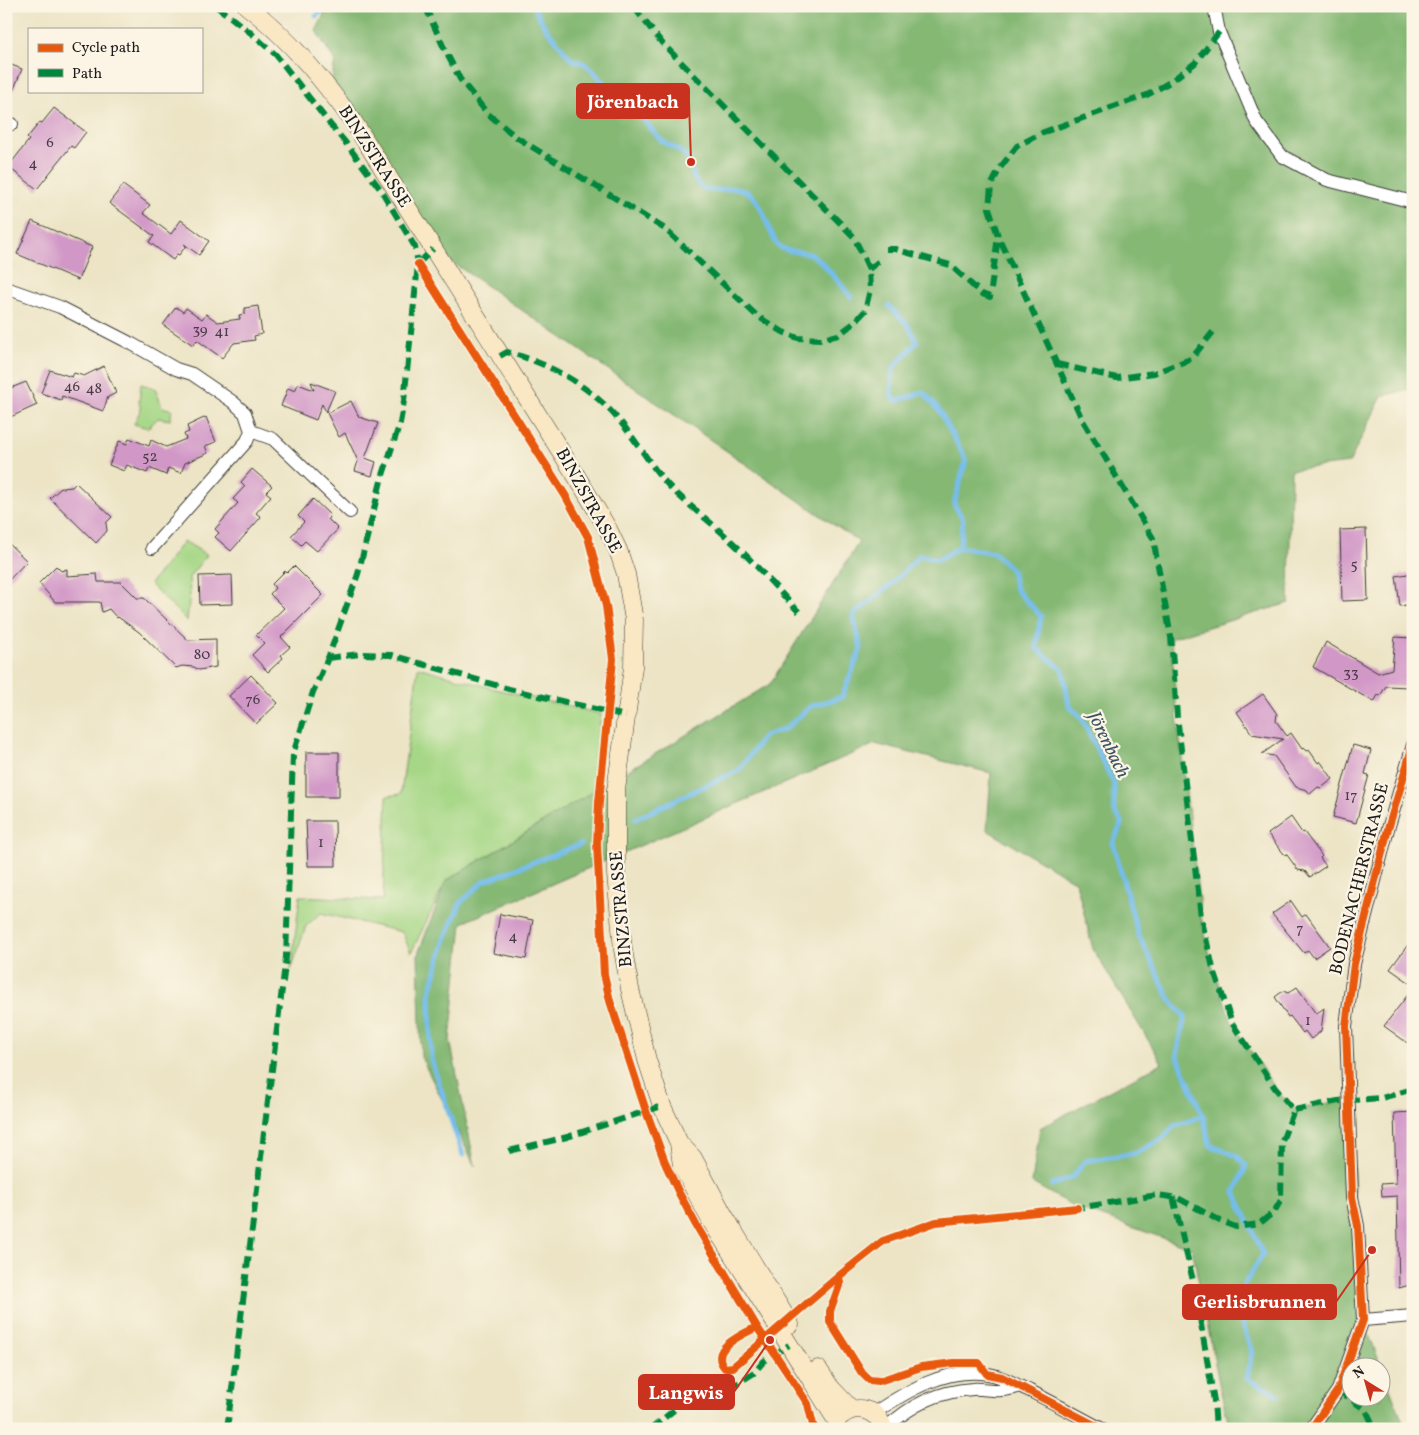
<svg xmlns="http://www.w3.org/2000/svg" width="1419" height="1435" viewBox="0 0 1419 1435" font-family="Vollkorn,serif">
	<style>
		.green { fill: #a6d786; stroke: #617a51 }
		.forest { fill: #84b873; stroke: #506a48; fill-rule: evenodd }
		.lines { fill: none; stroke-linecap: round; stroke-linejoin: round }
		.stream { stroke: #75bded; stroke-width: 5 }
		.building { fill: #d197c7 }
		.minor-casing { stroke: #3b3a35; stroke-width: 14 }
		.secondary-casing { stroke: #3b3a35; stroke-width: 19 }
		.minor { stroke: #fff; stroke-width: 12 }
		.secondary { stroke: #fae7c3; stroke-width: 18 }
		.quiet { stroke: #00873e; stroke-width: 6; stroke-dasharray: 12 6; stroke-linecap: butt }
		.cycleway-casing { stroke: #fcf5e5; stroke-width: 11 }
		.cycleway { stroke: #e8590c; stroke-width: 8 }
		.labels { text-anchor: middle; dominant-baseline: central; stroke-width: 4.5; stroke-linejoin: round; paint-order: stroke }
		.number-label { font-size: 15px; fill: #493b47 }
		.street-label { font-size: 18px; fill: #1c1c1c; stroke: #fcf5e5 }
		.water-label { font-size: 19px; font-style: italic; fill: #3b5465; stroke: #fcf5e5 }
		.leader { fill: none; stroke: #c8321e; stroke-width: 2 }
		.callout-dot { fill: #c8321e; stroke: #fcf5e5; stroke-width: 2 }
		.callout { fill: #c8321e; stroke: #c8321e; stroke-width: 2 }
		.callout-label { font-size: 19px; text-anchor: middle; font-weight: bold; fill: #fff }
	</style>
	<rect width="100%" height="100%" fill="#fcf5e5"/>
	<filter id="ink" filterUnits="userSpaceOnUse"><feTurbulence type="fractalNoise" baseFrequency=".02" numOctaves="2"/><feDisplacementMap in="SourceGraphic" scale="10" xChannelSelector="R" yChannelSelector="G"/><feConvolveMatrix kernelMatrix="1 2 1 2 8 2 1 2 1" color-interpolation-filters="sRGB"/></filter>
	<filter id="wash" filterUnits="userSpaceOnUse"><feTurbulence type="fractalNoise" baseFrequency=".0096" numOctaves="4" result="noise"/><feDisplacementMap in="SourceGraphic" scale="20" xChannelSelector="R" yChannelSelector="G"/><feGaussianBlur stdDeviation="1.12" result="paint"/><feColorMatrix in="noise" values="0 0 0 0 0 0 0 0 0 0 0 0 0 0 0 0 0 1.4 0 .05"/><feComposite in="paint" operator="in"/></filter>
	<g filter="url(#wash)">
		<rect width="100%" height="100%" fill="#ece4c5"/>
		<path class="green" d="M141 384 155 388 162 407 172 410 170 420 158 418 148 428 134 424 141 409 139 402Z
			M184 541 207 555 189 577 190 593 187 621 150 584Z
			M418 667 495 689 601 714 593 792 446 881 411 953 402 932 321 913 306 926 291 970 300 896 383 900 387 796 401 794Z"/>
		<path class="forest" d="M328 6H1413V389L1382 396 1349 463 1291 470 1289 603 1171 638 1177 716 1201 917 1213 968 1232 1023 1275 1088 1294 1110 1349 1099 1363 1320 1406 1429H1230L1221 1393 1192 1248 1077 1208 1032 1183 1040 1128 1162 1063 1093 949 1076 882 987 830 991 773 875 744 462 923 450 1040 475 1166 421 1057 418 954 446 881 770 684 859 542 433 249 330 90 335 61 316 31ZM1352 1368H1382V1398H1352Z"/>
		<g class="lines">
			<path class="stream" d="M533 6 545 27 572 60C594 63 597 79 612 92 619 98 627 102 633 108 643 118 651 130 661 140 669 147 679 148 686 156 693 164 691 177 698 184 712 199 731 181 747 192 764 202 766 228 777 244 785 254 802 250 812 255 823 261 843 287 851 297
				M316 16 329 6
				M889 306 907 324 917 342 893 368 891 396 897 401 923 392 939 410 966 460 954 504 963 519 960 547 994 553 1012 570 1016 590 1041 616 1036 648 1063 670 1069 706 1081 717 1114 784V811L1122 822 1113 843 1138 934 1170 1000 1185 1016 1177 1055 1203 1116 1210 1145 1237 1156 1246 1166 1235 1192 1263 1254 1242 1288 1237 1309 1252 1352 1247 1379 1279 1395
				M635 819 739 770 764 736 785 729 811 706 842 697 861 648 853 615 892 584 920 555 938 560 960 547
				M463 1155 431 1060 430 992 445 939 461 902 484 881 581 844
				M1052 1185 1073 1177 1085 1161 1136 1153 1162 1139 1174 1126 1203 1116"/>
		</g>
		<g id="blocks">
			<path class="building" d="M6 63 22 69 7 106H6Z
				M54 108 86 132 74 148 71 146 37 189 8 167 29 140 27 138 40 122 42 123Z
				M123 185 150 205 143 213 171 234 181 220 209 241 199 255 184 244 186 246 179 255 177 254 173 260 149 242 154 236 109 203Z
				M32 221 92 247 78 280 17 254Z
				M258 306 262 334 254 336 255 340 234 343 222 358 197 340 193 345 163 325 176 307 183 312 186 308 202 319 206 314 218 322 240 319 239 315 245 314V308Z
				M104 366 116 393 108 397 103 411 62 396 61 400 41 393 50 370 72 377 74 373 84 376Z
				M26 382 37 405 6 419V390Z
				M311 382 335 391 326 412 322 404 316 420 281 406 288 388 295 391 298 384 314 390Z
				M351 401 359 417 378 423 365 458 376 462 372 476 355 471 358 461 345 433 339 437 327 413Z
				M206 417 216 442 205 446 208 453 185 463 181 473 168 468 166 475 149 468 147 473 127 465 124 471 109 465 119 441 127 444 129 438 149 446 151 440 166 447 186 439 184 434 189 432 187 426Z
				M252 469 272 486 266 492 271 496 256 513 261 517 231 551 215 537 219 533 215 529 238 503 233 499 245 486 241 482Z
				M76 483 112 517 106 523 107 531 96 543 50 498 61 488 72 487Z
				M313 499 330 515 328 519 338 529 317 551 305 541 301 545 291 536 304 522 298 516Z
				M1366 529 1368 600 1342 601 1340 530Z
				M6 541 27 561 6 583Z
				M56 566 61 571 67 569V576L97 574 98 582H121L137 598H144L188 640 216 639V667L199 670 194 667 182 666 176 668 139 632 118 617 117 618 109 609 102 612 100 602H55L39 583Z
				M294 566 323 595 281 637 290 647 281 655 283 658 268 672 252 655 264 643 256 635 284 608 270 594 275 588 272 584 285 571 287 573Z
				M1413 573V604L1400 606 1396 576Z
				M232 575 233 604 200 605 199 576Z
				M1395 637 1413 638 1409 687 1386 686 1380 696 1378 695 1374 702 1313 667 1326 642 1378 673 1392 669Z
				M251 675 278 703 256 724 229 696Z
				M1263 694 1277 714 1276 721 1287 736 1291 733 1302 749 1304 748 1307 751 1309 750 1318 763 1320 761 1333 779 1321 788 1318 787 1310 794 1307 790 1296 787 1274 756 1262 754 1283 739 1252 734 1237 712Z
				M1353 745 1371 750 1365 774 1369 775 1356 823 1333 817Z
				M306 752H339V797H306Z
				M1291 817 1302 833 1304 832 1322 856 1320 858 1326 866 1310 877 1305 871 1298 870 1287 855 1284 854 1268 834Z
				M306 821H335L336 866H308Z
				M1291 901 1302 917 1306 914 1330 947 1314 958 1308 950 1304 953 1272 914Z
				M500 914 533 920 526 959 493 953Z
				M1413 938V985L1390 969Z
				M1297 987 1316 1014 1324 1008 1321 1031 1311 1039 1305 1031 1303 1033 1290 1016 1288 1017 1275 997 1283 991 1288 993Z
				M1413 988V1047L1384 1026Z
				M1413 1112V1284L1399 1288 1397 1196 1382 1197 1381 1184 1396 1183 1394 1113Z"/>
		</g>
	</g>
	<g filter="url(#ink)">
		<use href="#blocks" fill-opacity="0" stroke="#3b3a35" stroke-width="1"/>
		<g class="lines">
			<g class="minor-casing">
				<path id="minor" d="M1214 6 1219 32 1256 121 1282 156 1327 180 1413 202
					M6 122 12 124
					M6 288 60 307 132 344 176 369 192 374 233 402 245 413 251 431 273 439 350 512
					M152 548 247 441 251 431
					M1363 1320 1413 1316
					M874 1413C907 1391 946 1367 988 1374 1003 1376 1016 1385 1030 1391 1054 1403 1078 1416 1102 1429
					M885 1429C910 1405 938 1391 973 1389 982 1388 991 1391 1001 1390 1007 1390 1014 1388 1020 1386
					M1311 1429 1338 1390 1363 1320 1358 1226 1352 1197 1346 1026 1354 964 1388 829 1413 745"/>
			</g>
			<g class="secondary-casing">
				<path id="secondary" d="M247 6C289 38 322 79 353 121L580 482 608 529 618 550 626 574 634 620 633 667 616 790V874L623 950 630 989 647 1060 662 1106 679 1143 682 1166 710 1219 837 1421
					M679 1143 693 1158 723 1214 790 1324
					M818 1369 830 1387 851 1409
					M841 1416C856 1403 879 1409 883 1429"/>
			</g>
			<use href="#minor" class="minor"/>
			<use href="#secondary" class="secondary"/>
			<path class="quiet" d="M216 6 251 33 276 55 329 123 345 142 381 190 415 247 418 264 421 268
				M425 6 444 48 460 79 487 113 516 137 665 229 757 316 783 332 798 338 823 339 838 335 854 323 865 311 870 290 869 269 854 237 662 43 633 6
				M1219 32 1195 63 1170 82 1147 95 1044 132 1017 146 1000 168 991 186 989 208 998 236 1082 419 1153 538 1171 637 1177 716 1201 917 1213 968 1232 1023 1275 1088 1294 1110
				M886 249H895L950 265 982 294 990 297 998 236
				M869 269 879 261
				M500 356 507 352C548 363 589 385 617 418 636 439 650 466 670 487 689 506 711 522 730 540 755 563 776 588 799 612
				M1057 364 1117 378 1154 373 1191 359 1213 332
				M328 658 360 654 391 655 509 689 626 716
				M1294 1110 1338 1101 1382 1098 1413 1089
				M509 1151 567 1137 662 1106
				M1173 1197 1195 1289 1214 1401 1216 1429
				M1072 1209 1157 1195 1178 1198 1220 1221 1236 1227 1259 1224 1274 1212 1281 1200 1282 1141 1294 1110
				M1338 1390 1366 1410 1375 1429
				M227 1429 286 957 293 754 313 692 328 658 358 574 381 481 400 423 404 401 418 264 433 249
				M651 1429 691 1396 730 1387 740 1382 754 1373 764 1361 789 1345"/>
			<g class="cycleway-casing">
				<path id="cycleway" d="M418 264 565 495 588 537 606 606 613 659 599 802 597 844 604 974 610 1001 646 1111 666 1165 679 1193 696 1225 757 1327 808 1404 814 1429
					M839 1276 840 1283 830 1311V1322L862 1373 869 1380 879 1381 921 1367 954 1363H979L987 1374 1002 1377 1102 1429
					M757 1327C743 1334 707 1349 725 1368L733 1367 839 1276 883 1241 936 1222 1077 1208
					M1311 1429 1338 1390 1363 1320 1358 1226 1352 1197 1346 1026 1354 964 1388 829 1413 745"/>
			</g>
			<use href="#cycleway" class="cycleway"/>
		</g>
	</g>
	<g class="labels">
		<g class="number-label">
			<text x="50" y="143">6</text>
			<text x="33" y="164">4</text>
			<text x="200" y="330">39</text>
			<text x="222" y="332">41</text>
			<text x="72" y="387">46</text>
			<text x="94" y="389">48</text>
			<text x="150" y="457">52</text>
			<text x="1354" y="565">5</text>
			<text x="202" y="655">80</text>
			<text x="1351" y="673">33</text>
			<text x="253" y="700">76</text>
			<text x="1351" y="796">17</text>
			<text x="321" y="843">1</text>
			<text x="1300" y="929">7</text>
			<text x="513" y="937">4</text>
			<text x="1308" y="1021">1</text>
		</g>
		<g class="street-label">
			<text transform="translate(374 157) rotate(57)">BINZSTRASSE</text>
			<text transform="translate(588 501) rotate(61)">BINZSTRASSE</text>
			<text transform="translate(1360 879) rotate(-76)">BODENACHERSTRASSE</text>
			<text transform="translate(622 909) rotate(-95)">BINZSTRASSE</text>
		</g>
		<g class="water-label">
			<text transform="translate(1108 745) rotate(64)">Jörenbach</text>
		</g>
	</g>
	<path class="leader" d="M691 162L689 101M1372 1250L1336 1302M770 1340L734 1392"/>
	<g class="callout-dot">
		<circle cx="691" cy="162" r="5"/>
		<circle cx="1372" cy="1250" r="5"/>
		<circle cx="770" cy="1340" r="5"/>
	</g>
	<g class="callout">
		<rect x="577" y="84" width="112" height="34" rx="5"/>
		<rect x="1183" y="1285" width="153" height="34" rx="5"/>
		<rect x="639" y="1375" width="95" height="34" rx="5"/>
	</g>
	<g class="callout-label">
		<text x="633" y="108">Jörenbach</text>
		<text x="1260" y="1308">Gerlisbrunnen</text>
		<text x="686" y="1399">Langwis</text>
	</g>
	<rect width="1419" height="1435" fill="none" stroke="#fcf5e5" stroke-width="25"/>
	<rect x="28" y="28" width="175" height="65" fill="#fcf5e5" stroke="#a29e95"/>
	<rect x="38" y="44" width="25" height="8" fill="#e8590c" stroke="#a29e95"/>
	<text x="72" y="52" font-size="15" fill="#1c1c1c">Cycle path</text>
	<rect x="38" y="69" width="25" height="8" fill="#00873e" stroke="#a29e95"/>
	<text x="72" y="78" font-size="15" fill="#1c1c1c">Path</text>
	<g transform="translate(1366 1382) rotate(323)"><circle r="24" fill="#fcf5e5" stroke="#a29e95"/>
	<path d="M0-4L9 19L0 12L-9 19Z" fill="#c8321e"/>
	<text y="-8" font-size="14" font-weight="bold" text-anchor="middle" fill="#1c1c1c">N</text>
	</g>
</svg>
